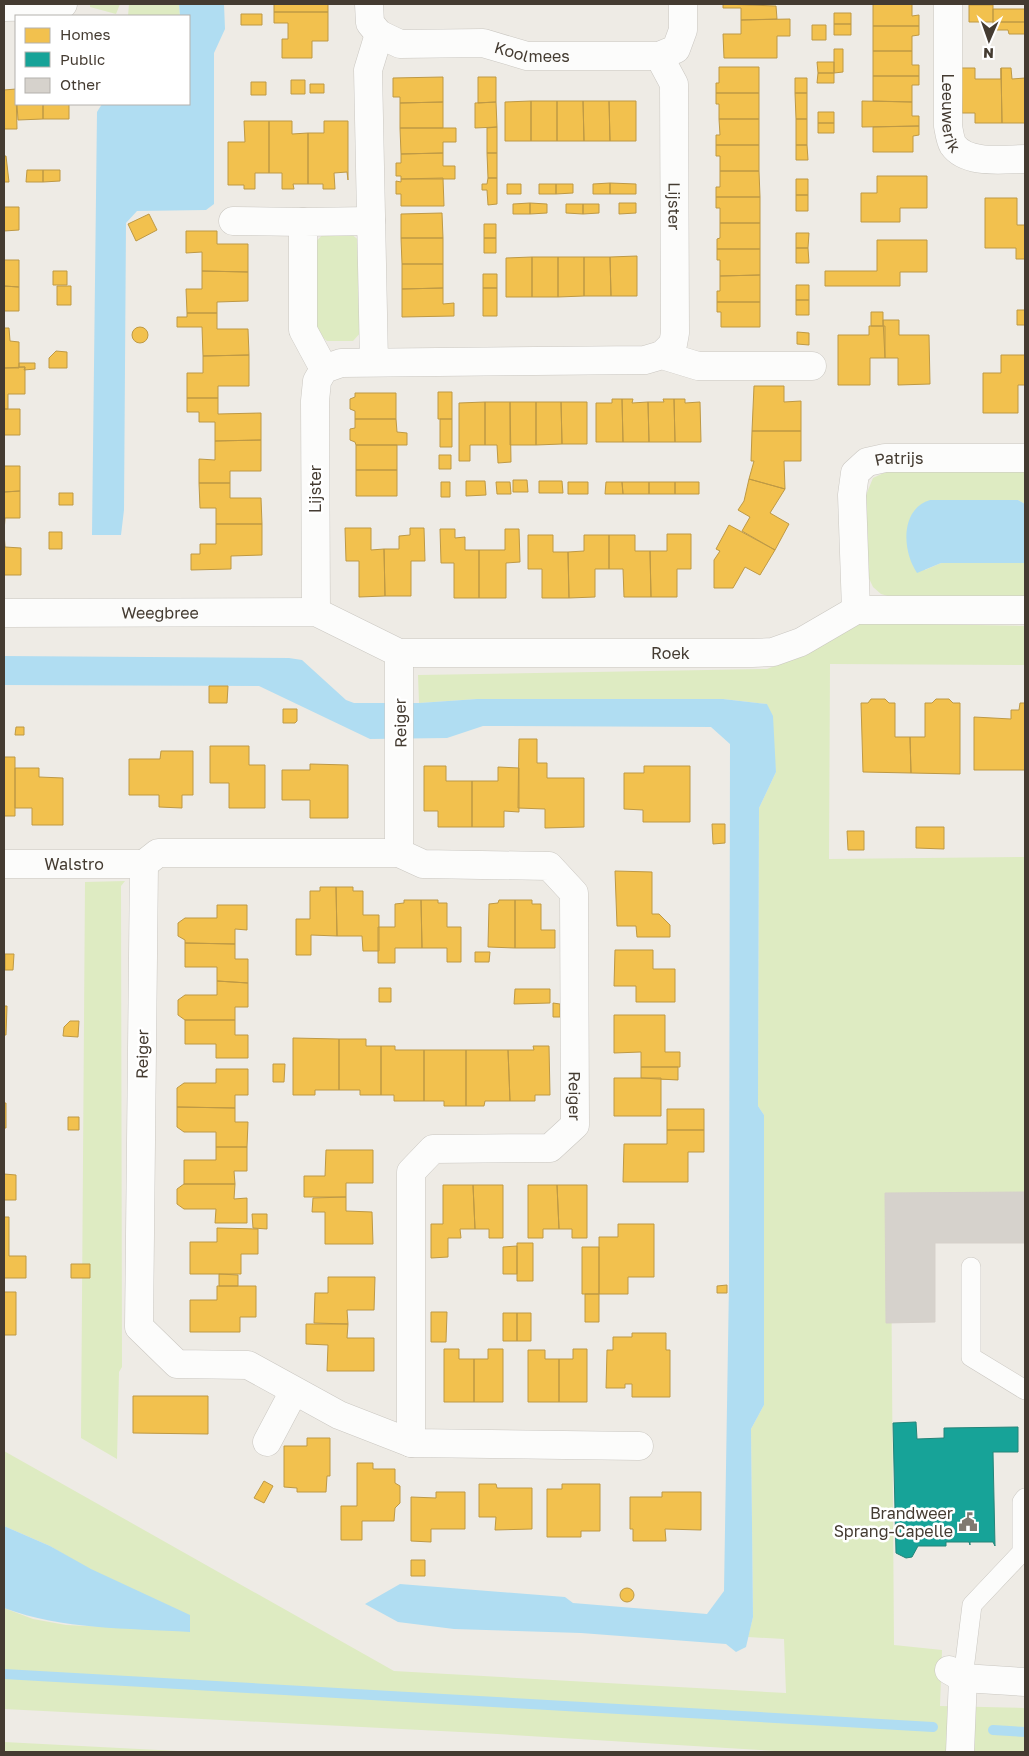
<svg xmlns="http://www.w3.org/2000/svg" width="1029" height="1756" viewBox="0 0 1029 1756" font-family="'Golos Text',sans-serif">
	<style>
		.green { fill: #deebc2 }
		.water { fill: #b0ddf2 }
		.homes { fill: #f2c14e; stroke: #be9945 }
		.public { fill: #17a398; stroke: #248479 }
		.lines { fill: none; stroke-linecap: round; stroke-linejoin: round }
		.stream { stroke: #b0ddf2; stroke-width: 10 }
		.building { fill: #d6d2cc; stroke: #d6d1cb }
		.lane-casing { stroke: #cac7c1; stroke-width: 20 }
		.street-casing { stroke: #cac7c1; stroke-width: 29 }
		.lane { stroke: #fcfcfb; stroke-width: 19 }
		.street { stroke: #fcfcfb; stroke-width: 28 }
		.labels { text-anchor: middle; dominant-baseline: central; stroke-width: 5; stroke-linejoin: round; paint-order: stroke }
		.street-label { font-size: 16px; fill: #443b31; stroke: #fff }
		.poi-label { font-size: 16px; fill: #443b31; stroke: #fff; text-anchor: end }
	</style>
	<rect width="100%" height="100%" fill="#eeebe5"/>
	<path class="green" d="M90 4H120L116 14 90 7Z
		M129 4H179L180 16H128Z
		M325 232H349L362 243V331L353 341H327L312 328 311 247Z
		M890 470H1025V504L1018 500H930L925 570 941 563H1025V597H891L881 594 873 587 866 572V495L873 478Z
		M860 623 1025 626V665L830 664 829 859 1025 857V1240L891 1241 894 1645 942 1650 940 1706 1025 1708V1752H792L480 1733 4 1709V1608L33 1619 66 1625 190 1631 50 1546 4 1526V1451L394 1671 786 1693 784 1639 748 1637 753 1617 751 1429 764 1405V1115L758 1106 759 808 776 772 767 704 723 699H477L419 703 418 675 767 669 790 660Z
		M125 881 121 886 122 1367 119 1372 117 1459 81 1438 85 882Z
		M4 1742 197 1752H4Z"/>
	<path class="water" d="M179 4H224L225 29 214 53V204L206 210 137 211 126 223 124 510 121 535H92L97 112 102 104H189V16H180Z
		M930 500H1018L1025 504V563H941L917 573C902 551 900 509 930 500Z
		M4 656 289 658 302 660 346 700 354 703H419L477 699H723L767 704 773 716 776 772 759 808 758 1106 764 1115V1405L751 1429 753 1617 746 1647 736 1652 726 1644 581 1633 454 1629 398 1622 365 1604 400 1584 565 1597 573 1603 707 1614 724 1591 729 1283 730 744 711 727 483 726 447 738 370 739 259 686 4 685Z
		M4 1526 50 1546 91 1569 190 1615V1632C127 1628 63 1630 4 1608Z"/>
	<path class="homes" d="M274 4H328V12H274Z
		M723 4 776 6 777 19 741 20V8H723Z
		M873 4H912V16L919 15V26H873Z
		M969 5H993V22H969Z
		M993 9H1025V22H993Z
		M274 12H328V41H312V58H282V39H288V23H274Z
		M834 13H851V24H834Z
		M241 14H262V25H241Z
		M790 19V36H777V58H724L723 34H741V20Z
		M993 22H1025V34H1009L1008 30H993Z
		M834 24H851V35H834Z
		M812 25H826V40H812Z
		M873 26H919V35L912 36V51H873Z
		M834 49H843V72L834 73Z
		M873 51H912V65H919V76H873Z
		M817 62H834V73H818Z
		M719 67H759V93H716V83H719Z
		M961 68H975V79H1001V68L1002 123H975V113H962Z
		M1001 68H1011L1012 79 1025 78V123H1002Z
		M818 73H834V83H817Z
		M873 76H919V85H912V102L873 101Z
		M443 77V102L400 103V97H393V78Z
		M478 77H496V102L478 103Z
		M795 78H807V93H795Z
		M291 80H305V94H291Z
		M251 82H266V95H251Z
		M310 84H324V93H310Z
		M16 89 17 129H4V90Z
		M716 93H759V119H719V104H716Z
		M795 93H807V119H796Z
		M531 101H557V141H531Z
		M531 101V141H505V102Z
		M557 101H583L584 141H557Z
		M583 101H609L610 141H584Z
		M609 101H636V141H610Z
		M862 101 912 102V116H919V126L862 127Z
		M443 102V128H400V103Z
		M496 102 497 127 475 128V103Z
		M17 104H43V119L18 120Z
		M43 104H69V119H43Z
		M818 112H834V123H818Z
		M719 119H759V145H716V135H720Z
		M796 119H807V145H796Z
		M244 121H269V173H255V189H244V185H228V142H245Z
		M269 121H292V134L308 133V184H293L294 189H282V173H269Z
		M324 121H348V180L347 172 334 173 335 189H323V184H308V133H324Z
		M818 123H834V133H818Z
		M919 126V135L913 136V152H873V127Z
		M497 127V153H487V128Z
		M400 128H456V142H443V153L401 154Z
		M716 145H759V171H720V156H716Z
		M796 145H807L808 160H796Z
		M443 153V166H455V179H401V176H396V163H401V154Z
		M487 153H497V178H488Z
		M4 156H6L9 182H4Z
		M27 170H43V182H26Z
		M43 170H60V181L43 182Z
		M720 171H759L760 197H716V187H720Z
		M877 176H927V208H900V222H861V193H877Z
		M443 178 444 206H401V194H396V181L401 182V179Z
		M488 178H497V204L488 205 487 190H482V184H487Z
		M796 179H808V195H796Z
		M610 183 636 184V194H610Z
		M610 183V194H593V184Z
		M507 184H521V194H507Z
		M539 184H556V194H539Z
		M556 184H573V193L556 194Z
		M796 195H808V211H796Z
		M716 197H760V223H720V208H716Z
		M985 198H1017V225H1025V259H1016V248H985Z
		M530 203 547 204V213L530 214Z
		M530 203V214H513V204Z
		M619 203H636V213L619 214Z
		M566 204H583V214L566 213Z
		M583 204H599V213L583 214Z
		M4 207H19V230L4 231Z
		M442 213 443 238H401V214Z
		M149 214 157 230 136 241 128 224Z
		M720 223H760V249H717V239L720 238Z
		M484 224H496V238H484Z
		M186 231H217V244H248V272L202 271V252L186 253Z
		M796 233H809L808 248H796Z
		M401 238H443V264H402Z
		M484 238H496V253H484Z
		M877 240H927V272H900V286H825V271H877Z
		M796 248H808L809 263H796Z
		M717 249H760V275L720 276V260H717Z
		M637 256V296H611L610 257Z
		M532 257V297H506V258Z
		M532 257H558V297H532Z
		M558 257H584V296L558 297Z
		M584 257H610L611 296H584Z
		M4 260H19V287L4 286Z
		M402 264H443V288L402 289Z
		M53 271H67V285H53Z
		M202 271 248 272V301L217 302V313H187L186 289H202Z
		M483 274H497V288H483Z
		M760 275V302H717V291H720V276Z
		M796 285H809V300H796Z
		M4 286 19 287V311H4Z
		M57 286H71V305H57Z
		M443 288V304L454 303V316L402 317V289Z
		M483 288H497V316H483Z
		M796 300H809V315H796Z
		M717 302H760V327H721V312H717Z
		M1017 310H1025V325H1017Z
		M871 312H883V326H871Z
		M187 313H217V329H248L249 355 203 356 202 327H177V317H187Z
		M883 320H899V335H929L930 384 898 385V358H885Z
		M869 326H885V358H870V385H838V335H869Z
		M132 335a8 8 0 1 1 16 0a8 8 0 1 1-16 0Z
		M4 328H9L10 341 19 342V368H4Z
		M797 332 809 333V345L797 344Z
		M56 351 67 352V368H49V358Z
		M249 355V386H218V398H187V373H203V356Z
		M1001 355H1025V385H1018V413H983V373H1001Z
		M19 363H35V369L24 370 25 367H19Z
		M25 367V394H8V409H4V368Z
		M754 386H784V402L801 401V431H752Z
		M438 392H452V419H438Z
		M355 393H396V419H355V411L350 409V399L355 397Z
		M187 398H218V414L261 413V440L215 441V422H199V412H187Z
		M612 399H622L623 442H596V403H612Z
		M622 399H633L632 403 648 402 649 442H623Z
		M663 399H674L675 442H649L648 402H664Z
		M674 399H685V403L700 402 701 442H675Z
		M485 402V445H470V461H459V403Z
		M485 402H510L511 462 498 463 497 445H485Z
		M510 402H536V445H510Z
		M536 402H561L562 444 536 445Z
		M561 402H587V444H562Z
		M4 409H20V435H4V451Z
		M355 419H396L397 432 407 433V445H356L355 442 350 440V429L355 428Z
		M440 419H452V447H440Z
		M752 431H801V461H784L785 489 749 479 754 461H751Z
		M261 440V471H230V483H199V459L215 460V441Z
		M356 445H397V470H356Z
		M4 451V466H20V491L4 492Z
		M439 455H451V469H439Z
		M356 470H397V496H356Z
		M749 479 785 489 770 513 789 524 775 550 742 531 750 517 738 510 744 501Z
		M513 480H527L528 492H513Z
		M466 481H485L486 495 466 496Z
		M539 481H562L563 493H539Z
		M441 482H450V497H441Z
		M496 482H510L511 494H497Z
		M568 482H588V494H568Z
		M606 482H622L623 494H605Z
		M622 482H649V494H623Z
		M649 482H675V494H649Z
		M675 482H699V494H675Z
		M199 483H230V498H261L262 524H216V508H200Z
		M20 491V518H5L4 532V492Z
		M59 493H73V505H59Z
		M216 524H262V555L231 556V569L191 570V554H200V544H216Z
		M729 525 775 550 760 575 745 567 733 588H714V560L720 551 716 549Z
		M345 528H371V550L384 549 385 596 359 597V561H346Z
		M410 528H424L425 561H411V596H385L384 549H399V536L410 535Z
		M440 529H455V538L465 537V550H479V598H454V563H441Z
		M505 529H519L520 562 506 563V598H479V550H505Z
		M4 532 5 547 21 548V575H4Z
		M49 532H62V549H49Z
		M667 534H691V569H677V597H651L650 551H667Z
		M528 535H553V552H568L569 598H542V569H528Z
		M584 535H609V569H595V597L569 598 568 552 584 551Z
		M609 535H635V551H650L651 597H624L623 569H609Z
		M209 686H228L227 703H209Z
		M871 699H885L889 703H895V737H910L911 773 863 772 861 703H868Z
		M936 699H949L953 703H960V774L911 773 910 737H925V703H932Z
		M1020 703H1025V770H974V717L1011 719V710H1019Z
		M283 709H297V721L295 723H283Z
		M16 727H24V735H15Z
		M519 739H537V763H547V778H584V827L545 828V809L518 808Z
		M210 746H249V765H265V808H229V783H210Z
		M161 751H193V795H182V808L159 807V795H129V759H160Z
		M4 757H15V816H4Z
		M310 764 348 765V818H310V800H282V770H310Z
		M424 766H446V781H472V827H438V811H424Z
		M644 766H690V822H643V810L624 809V773H644Z
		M498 767 519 768V812L504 811V827H472V781H498Z
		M15 768H39V777L63 778V825H32V808H15Z
		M712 824H725V843L713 844Z
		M916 827H944V849L916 848Z
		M847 831H864V850H848Z
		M615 871 652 872V914H659L670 925V937H637L636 926H617Z
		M320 887H336L337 936 311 935V955H296V919H310V891H320Z
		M336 887H353V891H363V915H379V951H363L362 936H337Z
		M404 900H421L422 948H395V963H378V927H395V904L404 903Z
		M421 900H438V903H447V927H461V962H447V948H422Z
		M499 900H515V948L488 947 489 904 498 903Z
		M515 900H532V904H541V930H555V948H515Z
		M217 905H247V930L235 929V944L185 943V940L178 936V923L185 918H217Z
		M185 943 235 944V959H248V983L217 981V967H185Z
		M615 950H653V969H675V1002H636V986H614Z
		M475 952H490L489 962H475Z
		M5 954H14L13 970H5Z
		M217 981 248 983V1007H235V1020H185L178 1015V1000L185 995H217Z
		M379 988H391V1002H379Z
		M515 989H550V1003L514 1004Z
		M553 1003 560 1004V1017H553Z
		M4 1006H7L6 1035H4Z
		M614 1015H665V1052H680V1067H641V1052L614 1053Z
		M185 1020H235V1035H248V1058H216V1044H185Z
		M70 1021H79L78 1037 63 1036 64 1027Z
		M293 1038 339 1039V1090H315V1095H293Z
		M339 1039H366V1046H381V1095H360V1090H339Z
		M381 1046H395V1050H424V1101H394V1095H381Z
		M533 1046H549L550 1095H535V1101H510L508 1050H534Z
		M424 1050H466V1106H444V1101H424Z
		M466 1050H508L510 1101H485L484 1106H466Z
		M273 1064H285L284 1082H273Z
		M641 1067H678V1080L641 1078Z
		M216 1069H248V1095H235V1108L177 1107V1088L184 1083H216Z
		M614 1078H661V1116H614Z
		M4 1103H6V1128H4Z
		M177 1107 235 1108V1122H248L247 1147H216V1132H184L177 1127Z
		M667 1109H704V1130H667Z
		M68 1117H79V1130H68Z
		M667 1130H704V1152H688V1182H623L624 1144H667Z
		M216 1147H247V1171H234L235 1184H184V1160H216Z
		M326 1150H373V1183H346V1197H304V1176H325Z
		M4 1174 16 1175V1200H4Z
		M184 1184H235L234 1199 247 1198V1223H215L216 1209H184L177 1204V1189Z
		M443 1185H473L475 1229H460L461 1238H448V1257L431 1258V1224H443Z
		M473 1185H503V1238H489V1229H475Z
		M528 1185H557L559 1229H543V1238H528Z
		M557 1185H587V1238H572V1229H559Z
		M346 1197V1211L372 1212 373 1244H325V1212H312L313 1198Z
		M252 1214H267V1229L253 1228Z
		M4 1217H9V1256H26V1278H4Z
		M618 1224H654V1277H628V1294H599V1237H618Z
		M217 1228 258 1229V1254H241V1274H190V1242H217Z
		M517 1243H533V1281H517Z
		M517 1246V1274H503V1247Z
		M582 1247H599V1294H582Z
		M71 1264H90V1278H71Z
		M219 1274 238 1275V1286H219Z
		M328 1277H375L374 1310H347L348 1324 314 1323 315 1293H328Z
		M727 1285V1293H717V1286Z
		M217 1286H256V1317H240V1332H190V1300H217Z
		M4 1292H16V1335H4Z
		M585 1294H599V1322H585Z
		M431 1312H447L446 1342H431Z
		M503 1313H517V1341H503Z
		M517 1313H531V1341H517Z
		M306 1324H348L347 1338H374V1371H327L328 1345 306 1344Z
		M632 1333H666V1350H670V1397H632V1384H625V1388H606L607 1350H613V1337H632Z
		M444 1349H459V1359H474V1402H444Z
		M488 1349H503V1402H474V1359H488Z
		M573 1349H587V1402H559V1359H573Z
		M528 1350H545V1359H559V1402H528Z
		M133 1396H208V1434L133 1433Z
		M307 1438H330V1476H327L326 1492H297V1488L284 1487V1446H307Z
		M357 1463H373V1469H395V1483L400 1486V1503L395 1508 394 1521H362V1540H341V1506H357Z
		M264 1481 273 1486 264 1503 254 1498Z
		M479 1484H496L497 1488H532V1529L495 1530 496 1517H479Z
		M562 1484H600V1531H581V1537H547V1489H562Z
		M436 1492H465V1529H431V1542L411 1541V1497L436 1498Z
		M662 1492H701V1530L665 1529 666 1541H633V1529H630V1497H662Z
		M411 1560H425V1576H411Z
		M620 1595a7 7 0 1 1 14 0a7 7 0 1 1-14 0Z"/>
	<path class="public" d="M916 1422 917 1439 944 1438V1428L1018 1427V1452H993L995 1546 993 1542H970V1545L969 1542H946V1546H918L912 1557 906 1558 896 1553 893 1423Z"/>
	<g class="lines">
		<path class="stream" d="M4 1674 933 1727
			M993 1730 1025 1732"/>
	</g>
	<path class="building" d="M1025 1192V1243H935V1322L886 1323 885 1193Z"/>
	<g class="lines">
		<g class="lane-casing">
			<path id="lane" d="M971 1267V1357L1025 1390
				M963 1678 972 1605 1022 1552V1502L1025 1498"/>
		</g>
		<g class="street-casing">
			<g id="street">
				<path id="s1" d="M369 4 370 23 379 34 400 44 483 43 527 56H659L676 49 683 30V4"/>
				<path id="s2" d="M948 4V126C949 131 950 140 953 145 967 165 1005 159 1025 159"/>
				<path d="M4 7 58 6 63 4"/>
				<path id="s3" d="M659 56 674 84 675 333 673 344 662 355"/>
				<path d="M233 221 303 222"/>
				<path d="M374 362 368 70 379 34"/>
				<path d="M324 369 303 330V222L371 221"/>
				<path id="s4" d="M856 610 852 495 855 473 867 462 885 458H1025"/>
				<path d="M316 612 315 401 317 381 324 369 341 363 645 360 662 355 698 366H812"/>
				<path id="s5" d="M4 613 316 612 399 653H752L773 652 801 642 856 610H1025"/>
				<path d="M399 653V853"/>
				<path id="s6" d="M4 864H144"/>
				<path id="s7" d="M144 864 158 853H399L423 864 549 866 574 893 575 1125 550 1148 433 1149 411 1172V1443"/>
				<path d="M144 864 139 1327 177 1364 248 1365 339 1415 411 1443 639 1446"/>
				<path d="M267 1442 294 1391"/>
				<path d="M949 1670 963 1678 1025 1682"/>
				<path d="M960 1752 963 1678"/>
			</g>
		</g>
		<use href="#lane" class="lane"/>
		<use href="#street" class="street"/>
	</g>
	<defs>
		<g id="civic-bare" transform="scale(1.5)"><path d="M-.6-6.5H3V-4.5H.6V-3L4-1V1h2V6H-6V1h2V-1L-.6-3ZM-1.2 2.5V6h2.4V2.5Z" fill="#807970" stroke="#fff" stroke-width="2.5" paint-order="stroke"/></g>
	</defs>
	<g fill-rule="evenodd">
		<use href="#civic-bare" x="968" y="1522"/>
	</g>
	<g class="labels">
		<g class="street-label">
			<text stroke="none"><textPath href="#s1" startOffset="190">Koolmees</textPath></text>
			<text stroke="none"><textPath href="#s2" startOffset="109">Leeuwerik</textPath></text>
			<text stroke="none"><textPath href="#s3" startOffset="154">Lijster</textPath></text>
			<text stroke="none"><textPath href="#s4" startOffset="186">Patrijs</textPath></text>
			<text transform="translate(315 489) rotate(-90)">Lijster</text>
			<text stroke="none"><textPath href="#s5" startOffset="156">Weegbree</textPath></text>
			<text stroke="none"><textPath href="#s5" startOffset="676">Roek</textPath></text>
			<text transform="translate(400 723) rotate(-91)">Reiger</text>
			<text stroke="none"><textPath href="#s6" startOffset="70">Walstro</textPath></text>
			<text transform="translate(142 1054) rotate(-89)">Reiger</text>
			<text stroke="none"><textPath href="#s7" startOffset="651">Reiger</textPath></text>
		</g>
		<g class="poi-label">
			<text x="953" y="1513">Brandweer<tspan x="953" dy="18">Sprang-Capelle</tspan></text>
		</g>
	</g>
	<rect width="1029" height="1756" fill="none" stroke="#443b31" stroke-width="10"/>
	<rect x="15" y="15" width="175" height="90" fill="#ffffff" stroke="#b4b1ad"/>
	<rect x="25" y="28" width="25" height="15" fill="#f2c14e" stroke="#b4b1ad"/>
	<text x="60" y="40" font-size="15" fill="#443b31">Homes</text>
	<rect x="25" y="52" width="25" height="15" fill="#17a398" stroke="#b4b1ad"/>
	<text x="60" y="65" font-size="15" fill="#443b31">Public</text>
	<rect x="25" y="78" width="25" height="15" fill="#d6d2cc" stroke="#b4b1ad"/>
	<text x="60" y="90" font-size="15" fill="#443b31">Other</text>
	<g transform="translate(989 40) rotate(182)" stroke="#ffffff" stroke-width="4" paint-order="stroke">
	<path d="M0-4L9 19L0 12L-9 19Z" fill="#443b31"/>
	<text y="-8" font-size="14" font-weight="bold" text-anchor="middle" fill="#443b31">N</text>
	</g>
</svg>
